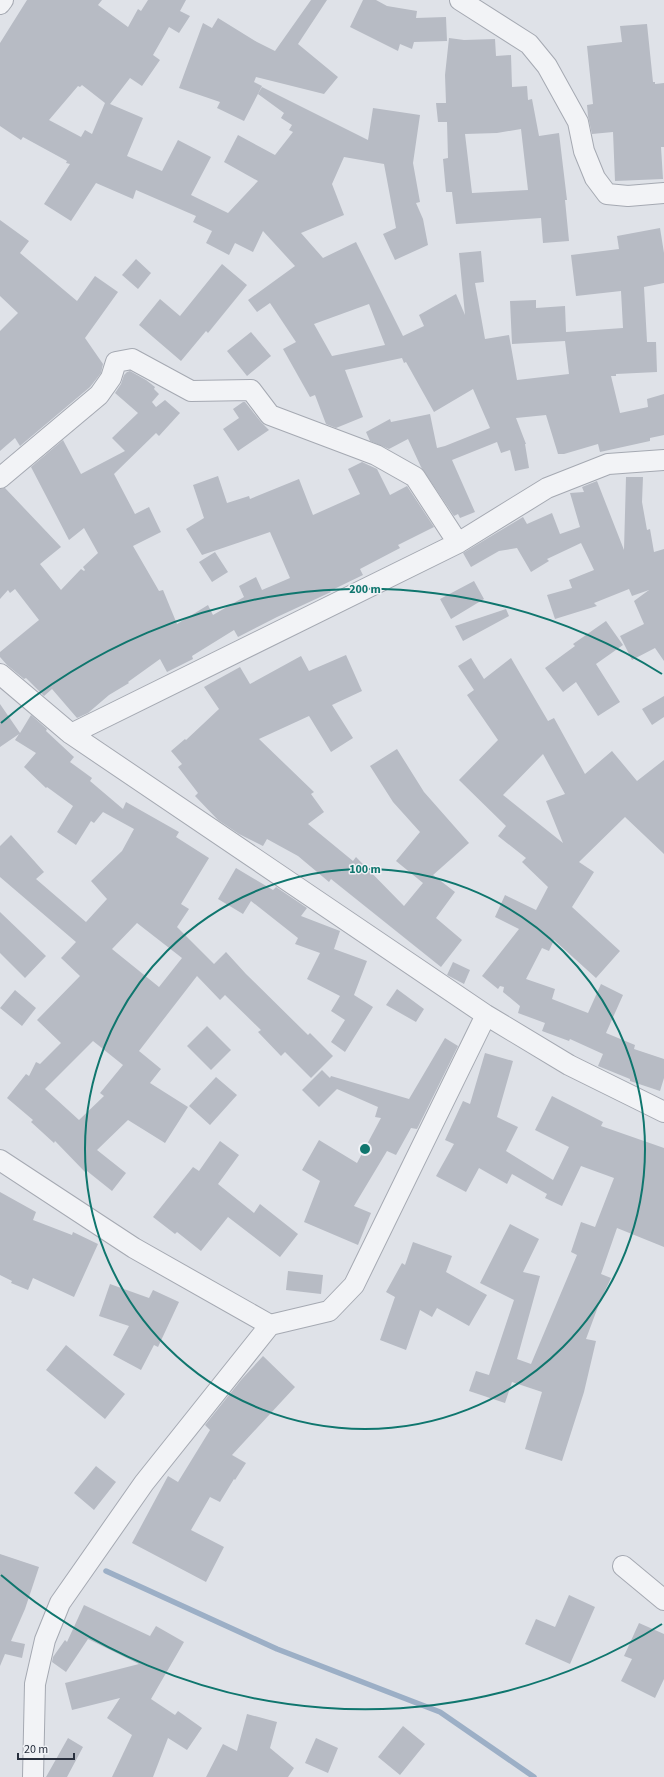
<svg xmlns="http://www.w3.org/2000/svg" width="664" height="1777" viewBox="0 0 664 1777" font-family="'Source Sans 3',sans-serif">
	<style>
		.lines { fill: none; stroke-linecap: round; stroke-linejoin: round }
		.stream { stroke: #9cafc6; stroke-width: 5.5 }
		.building { fill: #b7bbc4; fill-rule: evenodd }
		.street-casing { stroke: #a5a9b2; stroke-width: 22 }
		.street { stroke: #f2f3f6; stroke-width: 20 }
		.ring { fill: none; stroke: #0f766e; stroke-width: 2 }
		.centre { fill: #0f766e; stroke: #eff1f5; stroke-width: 2 }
		.ring-label { font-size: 12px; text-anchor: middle; font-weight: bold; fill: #0f766e; stroke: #eff1f5; stroke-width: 3; stroke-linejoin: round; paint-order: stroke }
	</style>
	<rect width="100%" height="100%" fill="#dfe2e8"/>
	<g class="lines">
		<path class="stream" d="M106 1571 277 1649 440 1712 534 1777"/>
	</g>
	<path class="building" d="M27 0H102L98 5 128 27 138 9 141 11 148 0H186L180 11 190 16 179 33 169 27 153 55 160 60 142 86 130 78 110 104 143 118 127 156 162 171 178 140 211 157 191 195 228 213 258 181 224 162 238 135 275 155 293 132 289 130 292 125 281 118 284 113 258 94 262 87 368 140 373 108 420 115 413 163 420 202 416 203 423 219 428 245 395 260 383 234 396 228 384 164 344 157 332 184 344 215 301 233 323 258 356 242 403 336 424 326 419 315 456 294 465 315 459 253 481 251 484 282 475 283 485 339 509 335 517 380 569 374 565 341 512 344 510 301 536 300V308L565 306 566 332 623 328 621 291 576 296 571 255 619 249 617 236 660 228 664 253V283L644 287 647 342H656L657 372 616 374V376H611L620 413 648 407 647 399 664 394V435L650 438V441L600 452 598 444 564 454H558L546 415 516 418 526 444H525L529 468 515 471 510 450 501 453 497 442 452 460 475 512 460 518 458 514 454 516 421 467 408 439 389 449 370 441 366 432 390 419 391 422 430 414 437 448 445 446 490 428 473 389 434 412 406 362 404 363 402 358 345 370 363 417 336 428 326 424 315 395 310 397 283 349 296 342 270 303 257 312 248 300 295 266 263 231 253 252 235 243 229 255 206 243 212 231 193 222 196 216 136 190 133 199 96 183 71 221 44 204 70 164 66 163 67 161 23 137 21 140 0 126V43ZM82 85 105 103 92 134 85 130 81 137 49 120 78 86 80 87ZM369 304 385 345 332 356 314 324Z
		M311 0H327L298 44 338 77 324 94 256 77 254 82 262 86 244 121 217 108 220 102 179 88 203 23 212 28 218 18 257 42 275 51Z
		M363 0H376L387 6 417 11 416 18 446 17 447 41 414 42 412 49 400 44 398 51 350 27Z
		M647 24 653 82H655V84L664 83V147H661L663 179 615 181 613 132 592 134 588 116 587 105 593 104 587 46 622 42 620 26Z
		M449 38 464 40 495 39 496 56 511 55 512 87 527 86 528 100 532 99 539 136 559 133 567 200H565L569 241 543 243 541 218 456 224 452 192H446L443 159 448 158 447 122H438L436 103H446L445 75ZM521 129 528 190 472 193 465 134 497 133Z
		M0 220 29 241 20 253 77 301 95 276 118 292 85 338 103 364 101 373 90 387 20 446 15 438 0 451V331L18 313 0 296Z
		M136 259 151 273 138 289 122 275Z
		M222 264 247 285 208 333 206 331 181 361 139 325 160 299 180 316Z
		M251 332 271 356 247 376 227 351Z
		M130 371 146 380 155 387 154 389 159 394 152 402 156 407 165 400 180 413 159 436 156 433 114 474 135 514 149 507 161 532 133 546 159 591 163 590 177 624 208 605 213 615 244 597 239 586 256 577 262 590 290 578 270 532 202 555 186 529 204 518 193 485 218 476 227 503 249 496 250 499 299 479 313 515 360 494 348 469 362 462 377 469 390 495 407 486 434 527 398 545 400 548 360 569 363 575 330 591 331 592 277 617 238 637 234 630 192 656 193 659 167 672 160 659 128 682 129 683 109 695 88 713 77 718 52 689 44 696 26 678 24 679 7 665 0 657V652L39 620 15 589 10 593 8 590 0 599V489L5 488 61 547 40 564 61 590 81 569 84 571 85 570 83 567 98 553 84 528 69 540 31 467 63 440 81 474 125 451 112 438 138 413 115 393 121 384 124 375 127 372Z
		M243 402H245L261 422 269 430 238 451 223 429 239 418 233 409Z
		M626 477H643L642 502 647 530 650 529 654 552 664 549V661L655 648 632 660 620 636 644 624 634 601 649 590 632 596 629 589 594 603 597 606 555 619 547 595 572 588 569 580 594 570 581 543 547 559 549 561 531 572 517 548 499 551 471 567 463 553 523 517 527 524 552 513 560 534 580 527 570 493 584 492 582 487 597 481 624 550Z
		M215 552 228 572 212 582 199 562Z
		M474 581 484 599 451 619 440 599Z
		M506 609 509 616 463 641 455 626Z
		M606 621 623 645 596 664 620 702 598 716 576 682 563 692 545 668 575 646 573 644Z
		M346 655 362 691 332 705 353 738 331 752 309 716 259 739 314 792 311 794 324 812 308 824 353 861 356 857 404 906 423 883 396 861 420 832 393 802 370 766 397 749 424 792 469 843 433 875 455 892 436 918 462 940 441 967 331 879 329 882 298 856 267 839 263 846 239 834 218 820 195 796 198 793 178 767 182 764 171 751 185 739 186 740 219 709 204 687 211 683 240 667 250 684 301 656 309 671Z
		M471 658 484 679 511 658 548 721 554 718 585 774 612 751 637 781 664 760V854L625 817 579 862 594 872 572 907 620 951 596 978 554 940 549 951 542 948 526 979 555 989 552 999 588 1013 601 984 623 995 606 1033 635 1045 634 1049 664 1059V1078L660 1091 630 1081V1079L598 1066 603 1054 570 1039 569 1041 542 1031 545 1023 518 1013 520 1006 503 992 504 987 500 986 498 989 482 976 519 929 495 917 505 895 536 910 548 887 522 862 526 858 498 836 506 826 459 780 498 740 467 695 474 690 458 666ZM543 754 565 794 546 801 563 843 503 795Z
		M664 696V717L652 725 642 709Z
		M0 704 20 733 31 715 47 729 46 731 74 757 70 762 92 778 90 781 123 809 126 802 179 832 176 837 209 858 181 904 189 909 177 927 214 964 226 952 246 974 308 1035 310 1033 333 1056 311 1078 285 1052 281 1056 258 1032 261 1030 225 995 220 1000 197 976 139 1051 161 1069 150 1083 188 1107 165 1143 128 1120 97 1150 126 1173 112 1191 87 1171 86 1173 55 1141 54 1143 31 1122 33 1120 7 1098 26 1074 29 1076 36 1062 40 1064 61 1043 37 1020 80 976 61 958 76 942 0 877V846L11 835 44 872 36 879 86 922 107 899 91 881 122 851 134 829 103 812 94 823 91 821 76 845 57 832 73 806 47 787 46 788 24 767 36 753 15 740 19 734 0 747ZM137 923 182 958 159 987 112 949ZM93 1041 123 1065 100 1093 104 1096 79 1120 45 1089Z
		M236 868 273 890 276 887 307 908 301 916 340 931 334 949 367 961 354 995 373 1007 345 1052 331 1042 345 1020 331 1011 340 996 307 979 320 953 295 944 298 938 251 901 243 914 218 899Z
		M0 912 46 956 25 978 0 953Z
		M453 962 470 970 464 984 447 975Z
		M397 989 424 1009 416 1022 386 1005Z
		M15 990 36 1008 22 1026 0 1008Z
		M207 1026 231 1050 211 1070 187 1046Z
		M445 1038 458 1046 417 1129 411 1128 396 1155 387 1151 354 1206 371 1213 358 1245 304 1222 320 1181 302 1170 319 1140 357 1163 381 1118 375 1117 378 1107 337 1089 319 1107 302 1090 322 1070 330 1078 331 1076 409 1099Z
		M485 1053 513 1061 497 1117 518 1127 506 1151 553 1180 569 1147 535 1130 552 1096 603 1122 601 1126 664 1148V1247L617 1228 601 1274 611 1278 599 1304 586 1339 596 1341 584 1392 562 1461 525 1449 542 1392 512 1382 505 1403 469 1391 476 1371 489 1375 514 1300 480 1283 510 1224 539 1239 523 1272 540 1276 517 1359 531 1364 577 1255 571 1252 581 1222 595 1227 614 1178 581 1166 562 1206 545 1198 547 1194 512 1174 507 1184 479 1168 466 1192 436 1176 454 1144 445 1140 463 1101 470 1104Z
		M216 1077 237 1095 210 1125 189 1106Z
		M220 1141 239 1155 218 1184 254 1213 260 1204 298 1234 280 1257 228 1217 201 1251 177 1232 175 1234 153 1217 193 1167 199 1171Z
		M0 1192 36 1212 33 1220 72 1235 73 1232 98 1244 74 1297 33 1278 28 1290 11 1283 12 1281 0 1275Z
		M413 1242 452 1256 446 1272 487 1295 469 1326 437 1308 432 1317 420 1310 406 1350 380 1340 395 1297 386 1292 402 1263 405 1265Z
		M288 1271 323 1275 321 1294 286 1290Z
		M110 1284 149 1298 153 1290 179 1302 158 1347 154 1345 141 1370 113 1355 129 1326 99 1316Z
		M66 1345 125 1394 105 1419 46 1370Z
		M263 1356 295 1387 232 1455 246 1463 235 1480 234 1479 220 1502 210 1497 191 1530 224 1547 206 1582 132 1543 168 1476 178 1482 210 1430 205 1425 241 1380Z
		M96 1466 116 1482 94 1510 74 1493Z
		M0 1554 39 1567 25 1609 11 1641 25 1644 22 1658 5 1654 0 1666Z
		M569 1595 595 1607 570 1664 525 1644 536 1619 555 1627Z
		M84 1605 150 1636 156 1626 184 1642 151 1699 175 1715 178 1711 202 1728 187 1750 168 1738 153 1777H112L132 1735 107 1718 120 1698 72 1710 65 1683 139 1664 88 1639 66 1672 52 1662 53 1657 65 1640 67 1642Z
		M639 1623 664 1634V1679L655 1698 621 1681 632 1659 624 1656Z
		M247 1714 277 1722 270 1748 294 1768 288 1777H206L223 1744 237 1751Z
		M403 1726 425 1744 400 1775 378 1757Z
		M68 1738 83 1747 67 1777H46Z
		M316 1738 338 1748 328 1773 305 1763Z"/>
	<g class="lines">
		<g class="street-casing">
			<path id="street" d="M460 0 529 44 547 66 578 122 584 151 595 178 607 194 628 196 664 193
				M0 4 3 0
				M0 478 99 395 111 378 116 362 132 359 191 391 251 390 270 415 376 455 415 477 458 543
				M0 674 71 734 486 1015 569 1065 664 1112
				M71 734 458 543 547 488 608 464 664 460
				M0 1160 134 1248 270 1325 329 1311 354 1285 486 1015
				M623 1566 664 1600
				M33 1777 35 1684 45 1640 60 1603 144 1483 270 1325"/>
		</g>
		<use href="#street" class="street"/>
	</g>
	<g class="ring">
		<circle cx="365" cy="1149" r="280"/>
		<path d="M662 1624A560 560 0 0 1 1 1575M1 723A560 560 0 0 1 662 674"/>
	</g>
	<circle cx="365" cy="1149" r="6" class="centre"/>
	<g class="ring-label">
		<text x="365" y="593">200 m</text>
		<text x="365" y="873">100 m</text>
	</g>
	<path d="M18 1753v6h56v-6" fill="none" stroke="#29303e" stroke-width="2"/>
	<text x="24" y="1753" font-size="12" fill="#29303e" stroke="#eff1f5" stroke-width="3" paint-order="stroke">20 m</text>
</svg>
